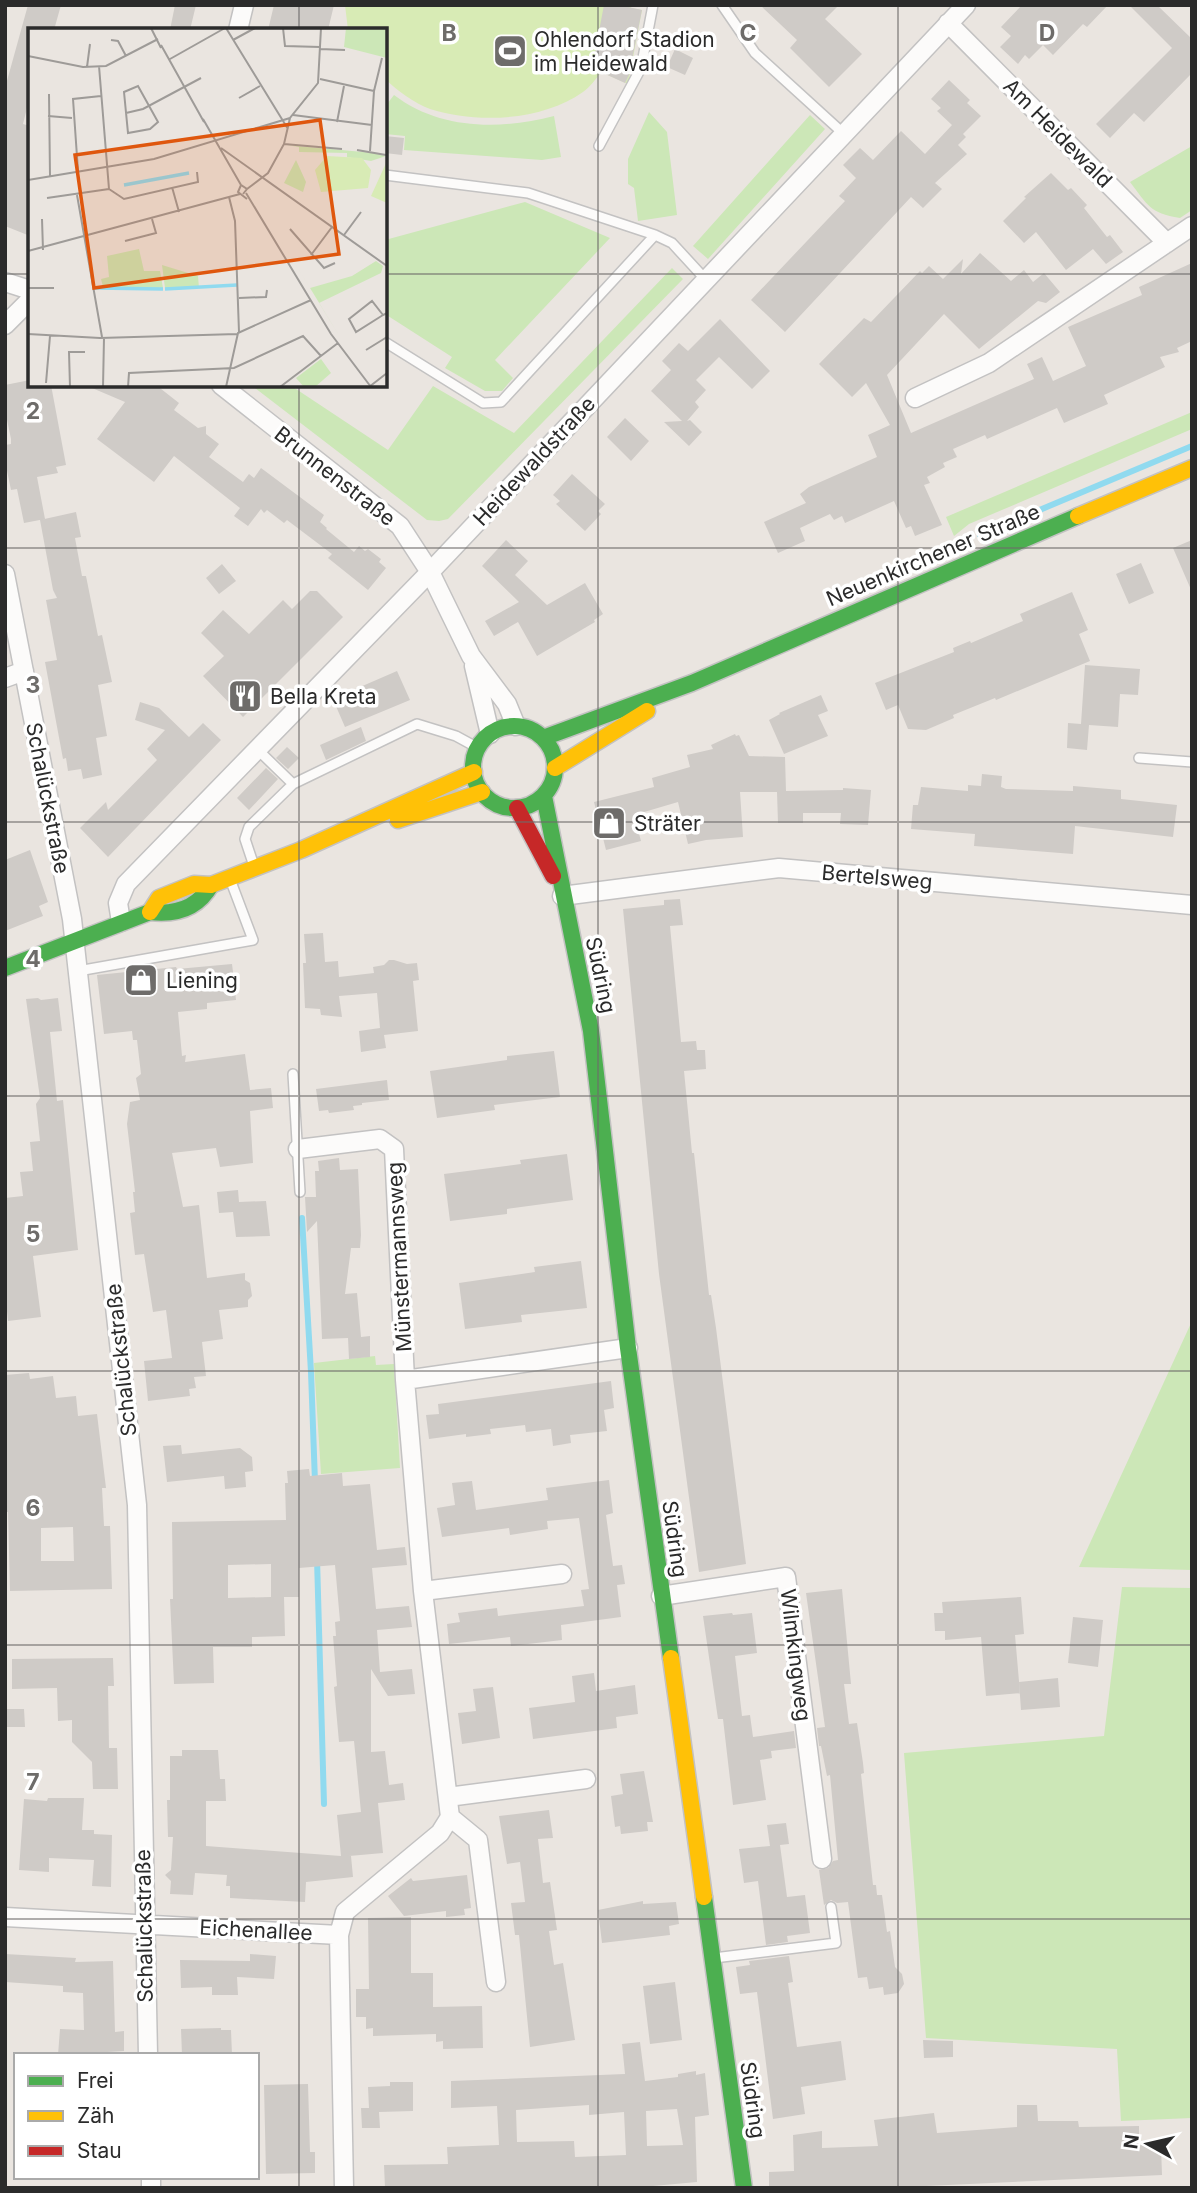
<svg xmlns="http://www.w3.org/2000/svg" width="1197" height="2193" viewBox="0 0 1197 2193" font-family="Inter,sans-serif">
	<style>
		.green { fill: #cce7b7 }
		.pitch { fill: #d8ebb5 }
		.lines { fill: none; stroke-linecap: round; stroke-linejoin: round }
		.stream { stroke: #90daef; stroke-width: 6 }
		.building { fill: #cfcbc7; fill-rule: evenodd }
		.lane-casing { stroke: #c3c2c2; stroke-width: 12 }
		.street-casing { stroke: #c3c2c2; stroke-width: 21 }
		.fast-casing { stroke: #c3c2c2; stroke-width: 19 }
		.slow-casing { stroke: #c3c2c2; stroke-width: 19 }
		.jam-casing { stroke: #c3c2c2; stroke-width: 19 }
		.lane { stroke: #fcfbfa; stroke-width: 9 }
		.street { stroke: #fcfbfa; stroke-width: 18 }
		.fast { stroke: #4caf50; stroke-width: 16 }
		.slow { stroke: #ffc107; stroke-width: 16 }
		.jam { stroke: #c62828; stroke-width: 16 }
		.grid { fill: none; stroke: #6e6c6a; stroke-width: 2; stroke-opacity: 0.55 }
		.labels { text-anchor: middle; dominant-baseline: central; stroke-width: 7; stroke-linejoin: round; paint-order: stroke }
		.poi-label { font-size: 21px; fill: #2b2b2b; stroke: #fff; text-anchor: start }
		.street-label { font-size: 21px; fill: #2b2b2b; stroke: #fff }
		.inset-river { fill: none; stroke: #90daef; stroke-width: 3.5 }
		.inset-road { fill: none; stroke: #9e9b98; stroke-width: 2 }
		.view { fill: #df570e; fill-opacity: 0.15; stroke: #df570e; stroke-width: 3.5 }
		.inset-edge { fill: none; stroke: #2b2b2b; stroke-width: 3.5 }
		.grid-label { font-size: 23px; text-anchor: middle; font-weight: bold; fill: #6e6c6a; stroke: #fff; stroke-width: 7; stroke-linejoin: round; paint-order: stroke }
	</style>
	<rect width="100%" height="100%" fill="#eae5e0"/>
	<path class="green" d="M394 95C440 130 500 130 554 116L561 157 542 160 404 150 405 136 385 134 387 104Z
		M649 112 667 132 677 215 638 221 634 188 628 184V159Z
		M810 115 825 129 708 259 693 246Z
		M1192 146V210L1180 218C1149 213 1148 205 1130 182Z
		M525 202 610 238 495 360 513 378 502 391H485L445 368 452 357 385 314V240Z
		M672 268 683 279 448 519 439 521 427 520 251 385H290L388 450 433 386 514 433Z
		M1192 412V429L969 524 954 536 946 517Z
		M1192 1321V1570L1079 1567Z
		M375 1356 376 1365 394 1364 400 1468 321 1474 314 1363Z
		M1122 1587 1192 1588V2118L1121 2121 1117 2049 926 2038 904 1753 1104 1736Z"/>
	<path class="pitch" d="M345 5H630L631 8 642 10 628 84 601 72C596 79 590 87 583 92 542 121 477 124 430 109 414 103 398 91 385 79V30H348Z"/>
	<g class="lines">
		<path class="stream" d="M980 535 1192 446
			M302 1218 311 1372 315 1482
			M317 1559 324 1804"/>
	</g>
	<path class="building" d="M28 5H61L54 30H30V96L23 124 30 126V236L5 226V88Z
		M175 5H196L190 30H170Z
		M274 5H334L328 30H268Z
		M604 5H619L642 10 629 75 625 83 592 68Z
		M760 5H839L825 19 862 54 829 87 790 48 797 40Z
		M1022 5H1108L1087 27 1083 24 1053 55 1043 45 1029 59 1025 55 1018 64 1000 47 1011 36 1001 27Z
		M1129 5H1157L1192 39V73L1144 122 1134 113 1110 138 1096 124 1172 48Z
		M675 49 693 58 685 75 667 67Z
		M949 80 970 100 967 103 981 116 963 134 966 137 958 145 967 154 935 183 942 189 923 208 911 197 785 332 751 300 845 201 839 196 856 178 843 165 860 148 873 160 901 131 925 154 952 125 937 111 941 108 931 99Z
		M385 136 404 138 402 155 385 153Z
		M1051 173 1068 190 1071 188 1087 205 1084 208 1107 237 1110 235 1123 252 1106 264 1093 249 1066 270 1036 232 1024 243 1003 221 1026 198 1024 197Z
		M980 253 1011 281 1024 270 1033 282 1044 273 1060 292 1046 303 1038 301 979 349 944 314 887 375 911 433 1034 379 1027 364 1042 357 1053 381 1086 366 1068 327 1142 295 1139 287 1192 263V341L1177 348 1179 352 1160 357 1165 367 1104 395 1108 404 1064 423 1057 408 987 439 985 435 953 449 957 457 943 463 945 467 927 477 930 483 924 485 942 525 915 536 911 526 906 528 894 501 845 523 842 516 834 520 830 514 800 528 805 541 778 553 764 522 806 503 800 494 809 487 877 457 868 435 890 425 866 383 852 397 819 364 864 318 871 322 920 271 922 273 929 266 943 279 963 259 961 274Z
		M720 319 770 371 752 389 719 357 696 380 706 390 695 402 699 407 687 421 690 420 702 432 689 446 664 422 682 421 651 391 671 370 662 361 679 343 688 351Z
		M30 380V385H51L66 465 56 467 58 473 37 477 45 519 24 523 17 489 11 490 5 461V445L11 444V439L5 410V385Z
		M85 385H156L179 403 174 410 198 428 206 426V434L219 444 209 457 243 482 249 474 254 478 261 468 324 515 320 522 327 528 326 529 354 552 359 546 365 551 368 549 381 559 379 562 386 568 368 590 328 558 332 554 287 520 284 523 267 510 264 513 261 509 248 526 234 516 240 508 174 456 154 482 97 439 125 402Z
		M625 418 649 441 631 461 607 437Z
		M572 474 605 504 598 511 601 514 585 531 556 504 560 501 553 495Z
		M76 512 81 537 75 538 82 576H86L98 636 102 635 112 682 98 685 107 736 96 738 102 775 83 779 81 769 68 771 66 758 63 759 45 662 57 660 46 600 57 598 53 590 40 520Z
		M506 540 528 561 515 575 547 605 585 583 603 614 594 620 595 622 537 656 518 622 494 636 485 621 519 602 482 566Z
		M1192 540V592L1173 548Z
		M1141 563 1154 593 1129 604 1116 574Z
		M222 564 236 581 219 594 206 578Z
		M310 591H317L343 617 243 717 203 676 224 656 201 633 223 610 249 634 283 600 292 609Z
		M1072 592 1088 630 1079 634 1090 661 996 700 995 698 953 715 954 718 926 730 908 729 898 705 886 710 875 683 954 652 953 648 970 641 971 643 1023 621 1020 614Z
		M1085 665 1140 669 1138 695 1120 694 1118 727 1089 725 1087 750 1067 748 1068 723 1081 724Z
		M397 671 410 700 345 727 335 704 344 694Z
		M821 695 828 711 818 715 828 736 784 754 769 720 780 714 779 713Z
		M140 702 159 708 189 737 203 723 221 740 108 857 80 828 106 802 108 810 157 760 147 749 165 730 135 720Z
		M361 727 366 741 326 760 320 745Z
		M735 734 736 736 739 735 749 756 785 757 786 791 843 790V788L871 790 868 825 840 824 841 813H803V823H778L777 792H740L743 837 706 840 688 844 678 802 634 815 641 841 606 850 594 802 654 787 652 778 690 767 687 755 713 749 711 745Z
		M287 747 299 758 288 769 276 758Z
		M266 768 278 779 249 810 237 798Z
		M982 774 1002 776 1001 787 1006 789 1073 791V786L1121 790V799L1177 805 1173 837 1075 826 1073 854 974 846 975 834 911 829 913 805H918L921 787 968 791V785L981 786Z
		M30 850 48 902 39 906 43 916 5 931V860Z
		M680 899 683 925 670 926 681 1042 696 1041 697 1050H705L706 1069 684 1071 692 1153H694L709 1295H711L716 1328 746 1564 699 1572 659 1274 623 909 664 905V900Z
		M323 933 325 962 338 961 339 977 374 973 373 967 384 965 389 960H394L407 964 417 963 419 980 413 981 418 1031 384 1035 386 1048 361 1052 359 1031 380 1028 377 993 339 996 342 1017 321 1015 320 1009 305 1008 303 963H306L304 934Z
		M232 964 234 980 240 985 235 991 236 1000 207 1003V1009L178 1012 182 1056 186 1055 185 1062 245 1054 250 1090 271 1088 273 1108 250 1111 253 1163 220 1167 216 1148 172 1153 183 1207 199 1205 207 1278 245 1273V1280L250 1283 252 1296 248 1300V1307L219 1310 223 1339 202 1342 206 1376 194 1377 196 1388 189 1389 190 1396 148 1401 144 1361 172 1358 166 1310 153 1312 144 1254 135 1255 130 1213 135 1212 133 1192H135L127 1124 130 1102 140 1100 136 1078 141 1074 137 1040H133L132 1031 104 1034 97 975 176 967 177 969Z
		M38 998 41 1000 58 998 62 1031 50 1032 57 1101 63 1100 78 1250 33 1256 41 1317 8 1321 5 1292V1198L23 1196 20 1172 33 1171 30 1142 40 1141 36 1104 40 1098 26 999Z
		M554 1051 560 1097 494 1105 495 1110 437 1118 430 1071 507 1060V1056Z
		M387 1080 389 1100 362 1103V1105L353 1106 354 1110 329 1113 328 1110 319 1111 316 1089Z
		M567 1154 573 1200 507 1209V1214L450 1221 444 1174 521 1164 520 1160Z
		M339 1158 340 1170 358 1169 361 1235 360 1248H351L345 1294 357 1293 361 1337 370 1336V1357L349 1359 348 1338 322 1339 317 1221 307 1232 305 1197H316L315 1171H319L318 1161Z
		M238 1190 239 1202 266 1201 270 1236 236 1237 233 1212 219 1213 217 1192Z
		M581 1261 587 1308 521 1315 522 1322 465 1329 459 1283 535 1272 534 1267Z
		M29 1373 30 1379 53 1376 56 1398 76 1396 78 1416 97 1414 106 1488H102L104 1526H110L112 1589 10 1591 8 1512H6L5 1499V1375ZM73 1527 74 1561H41V1528Z
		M611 1381 614 1408 604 1410 607 1431 570 1435 571 1443 553 1446 551 1429 526 1432 525 1425 490 1429 491 1434 466 1437V1434L429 1439 426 1415 439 1414 438 1404Z
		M181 1445 182 1454 240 1448 252 1457 253 1471 245 1472 246 1487 225 1489 224 1476 167 1482 163 1446Z
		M309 1469 310 1476 342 1473 343 1486 370 1484 377 1550 405 1547 407 1565 372 1568 376 1609 409 1606 412 1627 377 1630 380 1672 412 1669 415 1694 388 1696 371 1669V1752L385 1751 389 1785 403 1783 405 1800 378 1803 383 1853 349 1856H351L353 1877 306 1882 305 1902 230 1898V1886H226L227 1875 195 1873 193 1895 170 1894 171 1881 165 1875 171 1870 173 1837H168L167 1800H170V1756H182V1750H218L220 1779H225L226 1801H206V1846L341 1856 337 1815 361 1812 354 1741 339 1742 334 1687 337 1686 333 1636H336L335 1622 340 1621 335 1565 299 1568V1597H284L285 1636 252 1637V1647H213L214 1683 174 1684 170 1599H173L172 1522 286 1520 285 1483H288L287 1471ZM271 1564V1597L228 1598V1565Z
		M609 1480 613 1513 606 1515 613 1566 622 1565 625 1584 617 1585 621 1617 561 1625 562 1640 511 1646 510 1637 449 1644 447 1624 460 1622 458 1613 497 1608 498 1616 584 1606 581 1590 589 1589 579 1518 547 1521 548 1529 510 1535 509 1528 442 1537 437 1508 455 1505 452 1483 472 1481 476 1510 548 1500 546 1488Z
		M842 1589 851 1684H844L849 1724 857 1723 863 1763 864 1773 861 1774 873 1885H876L877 1895H882L887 1932 890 1931 895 1967 902 1974 904 1984 898 1993 884 1995 883 1987 869 1989 867 1977 858 1978 848 1902 837 1903 831 1900 824 1905 819 1870 828 1868 833 1861 838 1860 830 1775 827 1776 821 1746H819L817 1728 825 1727 806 1593Z
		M1021 1597 1024 1634 1015 1635 1020 1693 986 1696 981 1637 945 1640V1631H935L934 1613H943L942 1602Z
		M732 1613 733 1615 752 1613 757 1653 735 1656 742 1716 750 1715 753 1737 794 1731 796 1748 771 1751 772 1758 760 1760 766 1800 733 1805 723 1719H718L703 1616Z
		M1073 1617 1103 1620 1098 1667 1068 1663Z
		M113 1658 114 1686H108L109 1748H117L118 1789H93L92 1762 72 1742V1720L58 1721 57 1688 12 1689V1659Z
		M594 1673 596 1691 635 1685 638 1714 616 1717 617 1728 533 1739 529 1708 575 1702 572 1676Z
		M1058 1678 1060 1707 1021 1710 1019 1682Z
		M493 1687 500 1738 462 1744 458 1713 476 1711 473 1689Z
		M5 1709H24L25 1727H5Z
		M644 1771 653 1822H647L648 1831 621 1834 620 1826 615 1827 611 1796 623 1794 620 1774Z
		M48 1798H84L82 1830H94V1834L112 1835 111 1887 92 1886 94 1860 49 1858V1872L19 1870 24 1799 47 1801Z
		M549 1810 553 1838 538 1839 543 1883 550 1882 557 1930 549 1931 554 1965 563 1963 575 2040 530 2047 519 1935H515L511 1903 525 1902 520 1862 507 1864 499 1816Z
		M786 1823 789 1844 780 1845 787 1897 805 1895 810 1933 787 1936 788 1942 766 1945 758 1881 744 1883 739 1849 770 1846 767 1825Z
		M467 1875 471 1908 464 1909 465 1915 446 1917V1911L404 1916 388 1896 411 1878 413 1881Z
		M643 1901V1904L676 1902 679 1924 669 1926 670 1935 602 1943 598 1910Z
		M411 1917V1973H433V2007L482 2006 483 2048 443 2049V2041L436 2042V2034L373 2036V2028L366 2029V2017H356V1989H369L368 1918Z
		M5 1954 76 1958 75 1962 113 1961 115 2032 124 2031V2051L58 2055 60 2029 84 2030 83 1993 63 1992V1986L5 1982Z
		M250 1954 276 1956 274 1979 237 1977 238 1995H212V1987L181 1988 180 1960 250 1961Z
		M789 1956 793 1982 788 1983 797 2047 841 2041 846 2080 801 2087 805 2114 773 2119 757 1992 740 1994 736 1967 750 1965 749 1961Z
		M675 1982 682 2040 650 2044 643 1986Z
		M221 2028V2030H231L232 2055H182L181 2029Z
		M923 2040 953 2041V2057L924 2058Z
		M640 2042 645 2081 678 2077V2074L696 2071V2075L705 2073 709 2115 695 2117 697 2182 631 2188H385L384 2165 448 2164 447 2147 499 2145 497 2106 451 2108V2081L625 2074 622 2044ZM589 2105V2115L624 2112 626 2155 575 2157 574 2141 517 2142 516 2110ZM677 2109 683 2145 647 2146 646 2111Z
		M390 2082H413V2111L379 2112 380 2128H362L361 2108H369L368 2087 390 2086Z
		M308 2084 310 2152H315V2173L266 2174 264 2085Z
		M1017 2105H1037L1038 2121H1078L1079 2127 1139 2126V2142H1148V2146H1161L1162 2175 883 2188H769V2172L794 2171 793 2135 822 2131V2148L878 2146 874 2120 934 2113 937 2133 1017 2127Z"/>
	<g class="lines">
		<g class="lane-casing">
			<path id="lane" d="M722 5 755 53 844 134
				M599 146 641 68 653 5
				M385 175 528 193 655 235 672 243 706 280
				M385 342 483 403 501 402 655 235
				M258 750 293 784
				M1139 758 1192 762
				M254 866 245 839 249 827 293 784 417 724 456 736 478 748
				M78 971 253 940 230 879
				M293 1074 300 1192
				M714 1958 836 1943 831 1907"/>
		</g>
		<g class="street-casing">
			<path id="street" d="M948 23 1167 243
				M238 30 244 5
				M5 282 30 290
				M5 325 30 300
				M221 385 400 526 430 572 471 656 507 704 516 726
				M915 398 989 363 1192 226
				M5 574 72 919 137 1505 148 2055
				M474 666 490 734
				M5 678 24 671
				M562 896 779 868 1192 905
				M121 922 118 903 126 884 430 572 966 5
				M298 1149 380 1139 394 1149 405 1380 423 1591 450 1817 440 1833 345 1912 339 1935 344 2188
				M405 1380 628 1348
				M423 1591 562 1574
				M661 1596 786 1577 822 1859
				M448 1797 586 1779
				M450 1817 478 1840 496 1982
				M5 1917 339 1935
				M151 2177V2188"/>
		</g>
		<g class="fast-casing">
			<path id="fast" d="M473 767a41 41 0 1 1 82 0a41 41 0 1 1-82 0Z
				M543 738 692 683 1078 516
				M544 796 591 1031 628 1348 671 1658
				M5 968 150 912C176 915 198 908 211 885
				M704 1897 744 2188"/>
		</g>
		<g class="slow-casing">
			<path id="slow" d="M1078 516 1192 468
				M555 768 647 711
				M398 820 482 792
				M150 912 159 898 194 884 211 885 301 850 474 772
				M671 1658 704 1897"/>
		</g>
		<g class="jam-casing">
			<path id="jam" d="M517 808 553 876"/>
		</g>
		<use href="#lane" class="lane"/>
		<use href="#street" class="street"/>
		<use href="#fast" class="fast"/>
		<use href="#slow" class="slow"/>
		<use href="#jam" class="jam"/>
	</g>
	<path class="grid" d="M299 5V30M598 5V2188M898 5V2188M5 274H30M385 274H1192M299 385V2188M5 548H1192M5 822H1192M5 1096H1192M5 1371H1192M5 1645H1192M5 1919H1192"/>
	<defs>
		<g id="stadium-square" transform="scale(1.75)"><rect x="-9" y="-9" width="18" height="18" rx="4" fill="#6e6c6a" stroke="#fff"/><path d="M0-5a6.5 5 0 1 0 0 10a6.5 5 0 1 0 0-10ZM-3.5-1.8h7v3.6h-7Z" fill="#fff"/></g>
		<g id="restaurant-square" transform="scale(1.75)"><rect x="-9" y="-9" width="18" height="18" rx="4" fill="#6e6c6a" stroke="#fff"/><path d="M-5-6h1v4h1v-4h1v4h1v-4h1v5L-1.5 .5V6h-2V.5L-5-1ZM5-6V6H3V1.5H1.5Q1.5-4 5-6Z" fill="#fff"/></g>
		<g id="shop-square" transform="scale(1.75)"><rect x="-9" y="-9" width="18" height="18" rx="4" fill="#6e6c6a" stroke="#fff"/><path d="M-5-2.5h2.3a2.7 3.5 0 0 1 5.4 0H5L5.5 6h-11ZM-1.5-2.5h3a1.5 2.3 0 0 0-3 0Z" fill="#fff"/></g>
	</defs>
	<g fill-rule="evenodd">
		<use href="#stadium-square" x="510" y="51"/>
		<use href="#restaurant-square" x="245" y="696"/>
		<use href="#shop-square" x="609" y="823"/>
		<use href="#shop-square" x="141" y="980"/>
	</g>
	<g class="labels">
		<g class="poi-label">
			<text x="534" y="39">Ohlendorf Stadion<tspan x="534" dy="24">im Heidewald</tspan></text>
			<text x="270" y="696">Bella Kreta</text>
			<text x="634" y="823">Sträter</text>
			<text x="166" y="980">Liening</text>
		</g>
		<g class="street-label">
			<text transform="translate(1058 133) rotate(45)">Am Heidewald</text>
			<text transform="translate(534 461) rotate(-47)">Heidewaldstraße</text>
			<text transform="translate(335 476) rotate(38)">Brunnenstraße</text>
			<text transform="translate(933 555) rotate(-23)">Neuenkirchener Straße</text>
			<text transform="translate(48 798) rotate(79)">Schalückstraße</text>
			<text transform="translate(877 877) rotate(5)">Bertelsweg</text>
			<text transform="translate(601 975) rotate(78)">Südring</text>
			<text transform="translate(399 1257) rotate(-93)">Münstermannsweg</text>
			<text transform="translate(121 1360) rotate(-96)">Schalückstraße</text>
			<text transform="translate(675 1539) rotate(82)">Südring</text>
			<text transform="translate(796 1655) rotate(83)">Wilmkingweg</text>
			<text transform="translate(144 1926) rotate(-91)">Schalückstraße</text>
			<text transform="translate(256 1930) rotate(3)">Eichenallee</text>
			<text transform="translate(753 2100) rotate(82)">Südring</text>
		</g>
	</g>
	<g transform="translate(28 28)">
		<rect width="359" height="359" fill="#eae5e0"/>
		<path d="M318 0H359V30L316 19ZM258 117 346 125 358 128 343 133 319 129V125L271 124V119ZM268 132 278 154 275 164 256 155ZM249 206 282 260 324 248 348 233 355 238 353 245 291 275 312 309ZM111 221 116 243H132L135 260 75 259 73 251 81 249 79 228ZM134 237 170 248 171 260H137ZM293 331 303 345 287 359H276L268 350Z" fill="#cce7b7"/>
		<path d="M299 128 334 130 343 142 340 160 293 164 287 142ZM359 133V175L343 168Z" fill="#d8ebb5"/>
		<path class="inset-river" d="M96 157 161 145M67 260 135 261M137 261 209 257"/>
		<path class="inset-road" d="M123 0 133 20M198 0 260 101M255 0 257 18 292 19M83 12 90 13 98 28M205 12 227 0M133 17 176 94M292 21 317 22M0 28 55 39 78 38 130 11M142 31 197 0M71 38 81 161M59 39 62 16M292 51 346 63M110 58 130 94 122 101 100 105 96 64ZM21 66 22 148M211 70 232 58M98 85 115 81 173 50M265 87 344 97M20 88 44 90M175 91 213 157M309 94 316 58M256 116 314 121M193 120 359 238M329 122 358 127M342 123 346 63 354 30M50 143 45 71 73 68M0 152 126 131 262 90M144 159 151 184M81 161 96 171 170 154 169 144M219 161 240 145 256 116 262 90 290 55 293 0M218 165 303 306 343 359M215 166 219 161 213 157 210 164 219 171M49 167 74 309M201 169 207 193 211 304M19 170 81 161M14 191 15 222M262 201 296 240 307 235M316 207 333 184M97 213 128 205 124 191M0 223 212 166M283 227 304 199M0 260H26M211 270 238 269 239 262M355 287 344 273 321 291 328 304 355 287 359 285M0 306 72 310 209 306M338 322 359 309M18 355 22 308M42 359 41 324H57M75 359 76 310M100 359 101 345 206 340 275 308 293 328M198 359 210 305 283 272M252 359 310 315M341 359 359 345"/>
		<path class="view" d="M292 92 311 226 66 260 47 127Z"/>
		<rect width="359" height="359" class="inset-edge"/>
	</g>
	<g class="grid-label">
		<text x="449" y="41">B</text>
		<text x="748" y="41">C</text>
		<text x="1047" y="41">D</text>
		<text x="33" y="419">2</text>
		<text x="33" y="693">3</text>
		<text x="33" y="967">4</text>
		<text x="33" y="1242">5</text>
		<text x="33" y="1516">6</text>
		<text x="33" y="1790">7</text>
	</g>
	<rect width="1197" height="2193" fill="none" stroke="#2b2b2b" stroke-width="14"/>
	<rect x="14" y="2053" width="245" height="126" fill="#ffffff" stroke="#aaaaaa" stroke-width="2"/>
	<rect x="28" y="2076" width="35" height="10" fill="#4caf50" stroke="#aaaaaa" stroke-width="2"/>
	<text x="77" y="2088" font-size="21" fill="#2b2b2b">Frei</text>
	<rect x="28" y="2111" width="35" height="10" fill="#ffc107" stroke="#aaaaaa" stroke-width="2"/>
	<text x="77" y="2123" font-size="21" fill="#2b2b2b">Zäh</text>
	<rect x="28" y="2146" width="35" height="10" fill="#c62828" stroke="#aaaaaa" stroke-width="2"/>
	<text x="77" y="2158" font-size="21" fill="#2b2b2b">Stau</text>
	<g transform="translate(1148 2144) rotate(278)" stroke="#ffffff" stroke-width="5" paint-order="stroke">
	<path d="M0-5L12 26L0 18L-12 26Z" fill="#2b2b2b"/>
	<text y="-10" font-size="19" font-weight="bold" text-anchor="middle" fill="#2b2b2b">N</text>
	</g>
</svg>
